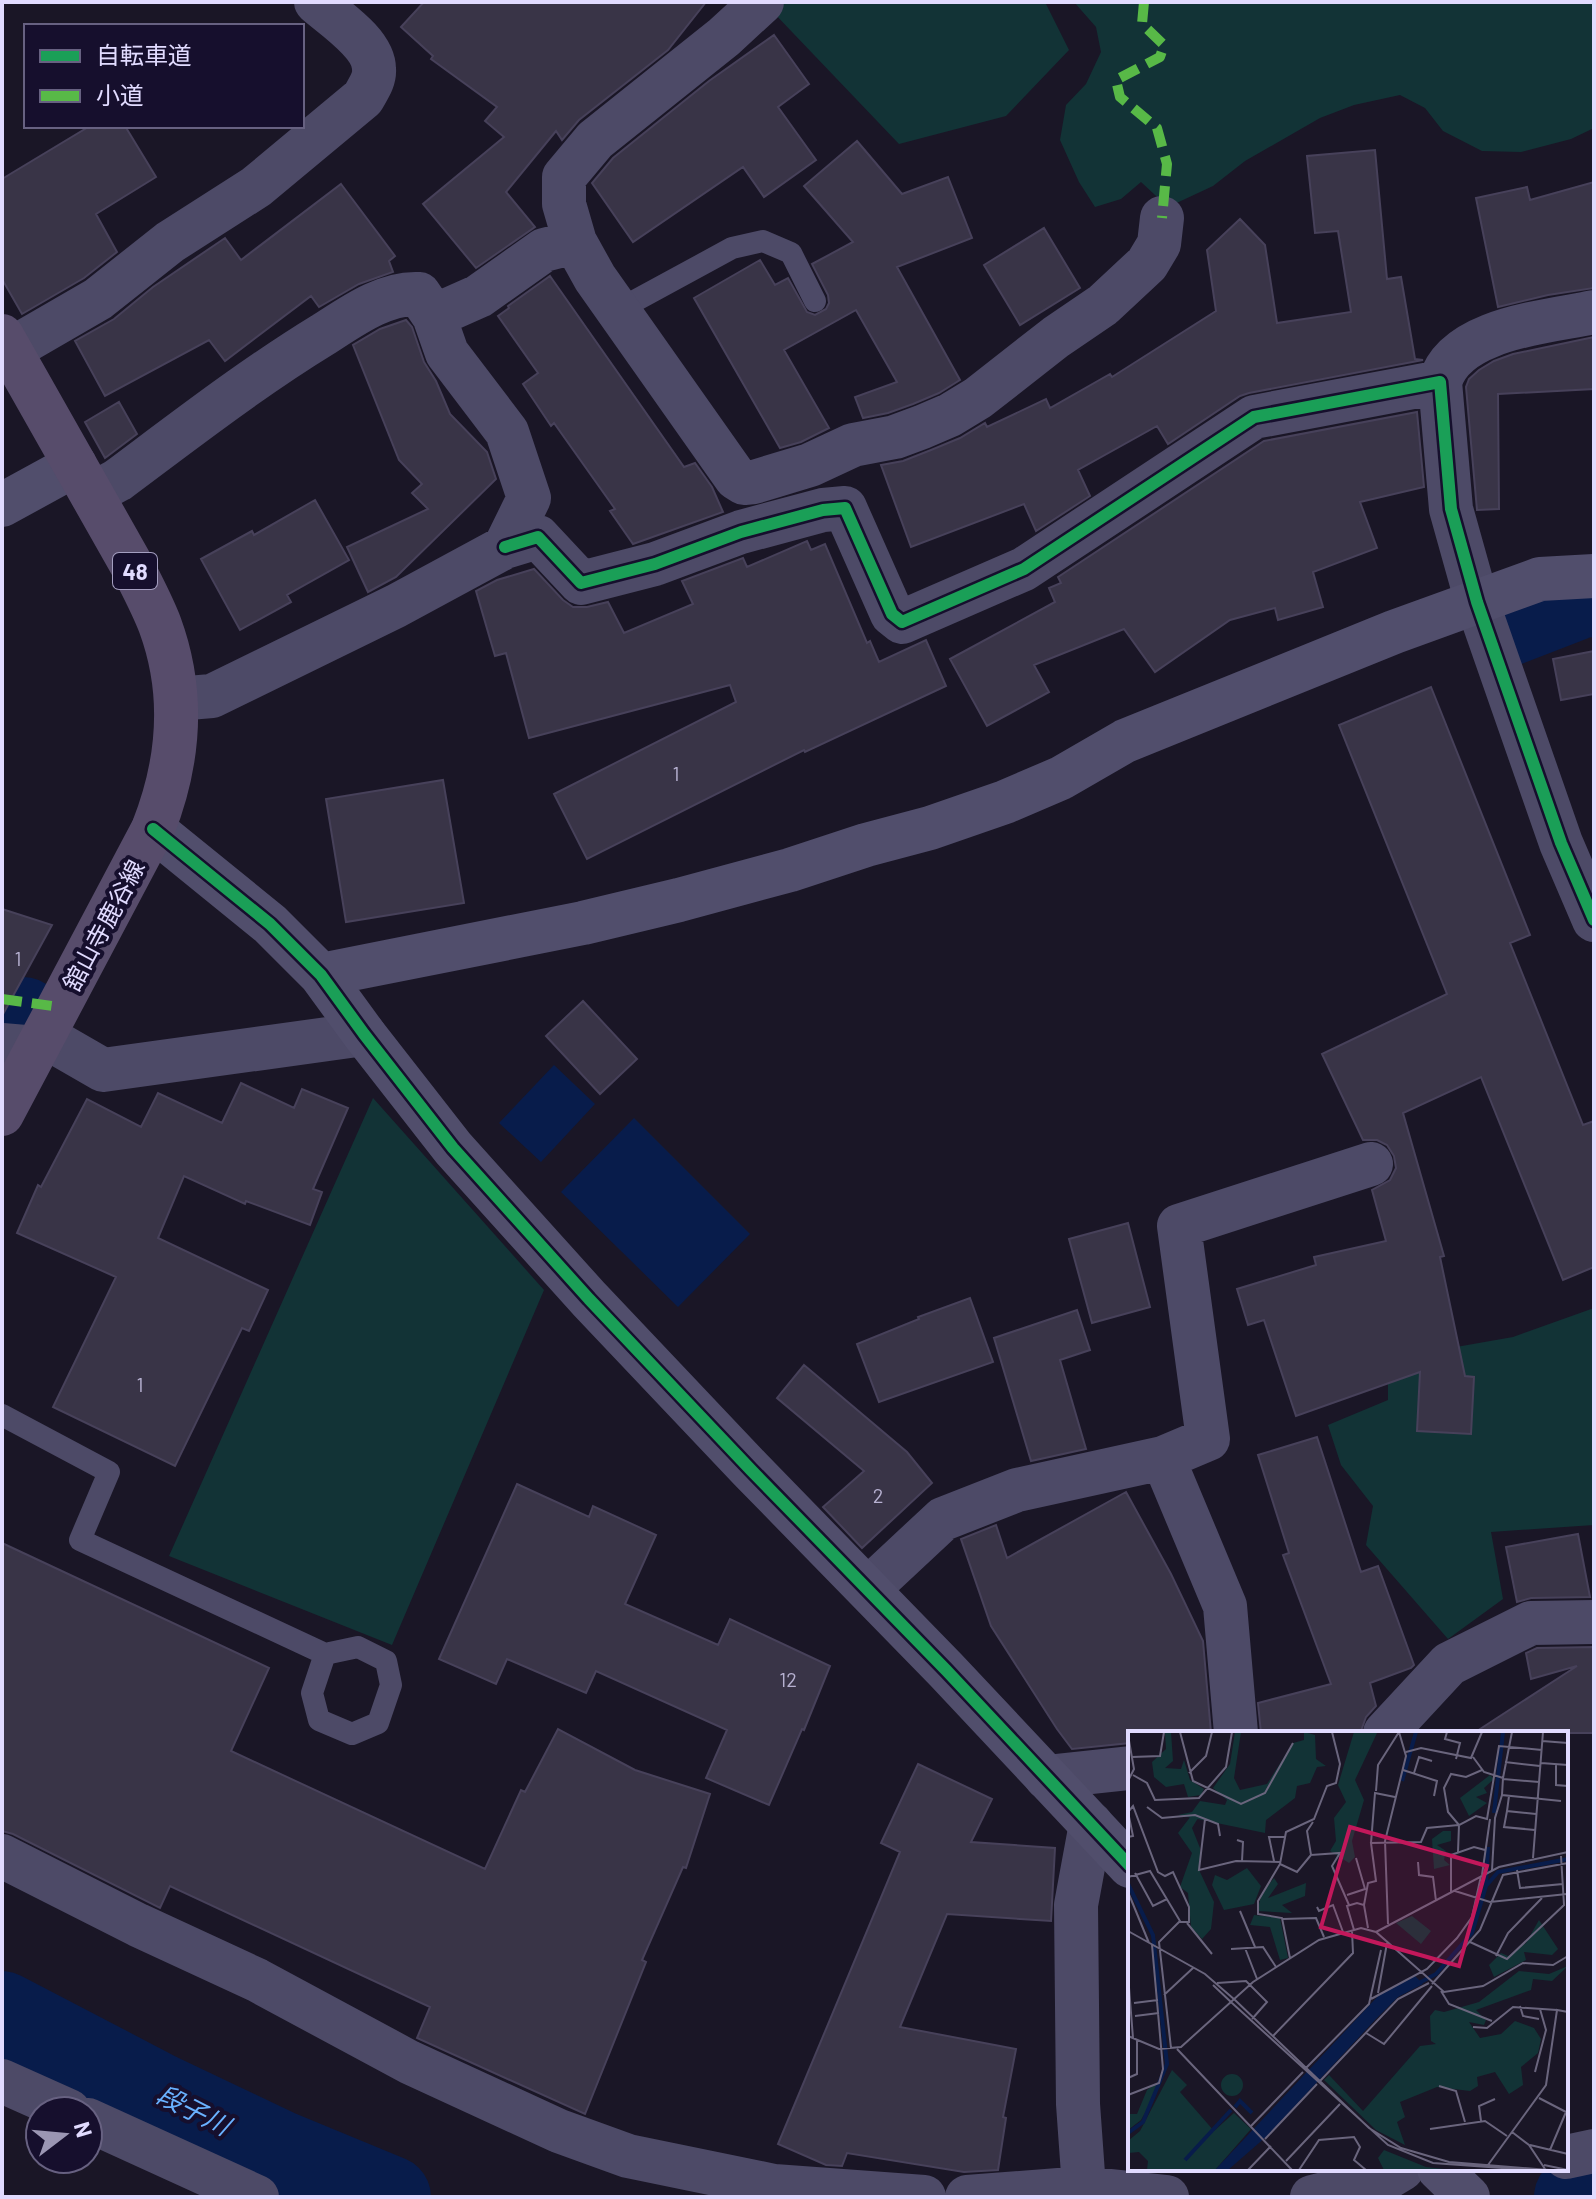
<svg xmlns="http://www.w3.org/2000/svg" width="1596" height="2199" viewBox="0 0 1596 2199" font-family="Barlow,'Noto Sans JP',sans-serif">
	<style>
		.green { fill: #123336 }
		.water { fill: #081c4b }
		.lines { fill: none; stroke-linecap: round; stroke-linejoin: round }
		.river { stroke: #081c4b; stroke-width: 82 }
		.building { fill: #393447; stroke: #47415a; stroke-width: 2 }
		.lane { stroke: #4d4a67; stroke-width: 22 }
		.street { stroke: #4d4a67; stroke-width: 44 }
		.secondary { stroke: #514e6c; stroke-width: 44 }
		.primary { stroke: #574c6b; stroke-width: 44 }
		.quiet { stroke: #58b947; stroke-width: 10; stroke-dasharray: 20 10; stroke-linecap: butt }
		.cycleway-casing { stroke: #160f2d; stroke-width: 17 }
		.cycleway { stroke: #1a9f57; stroke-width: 12 }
		.labels { text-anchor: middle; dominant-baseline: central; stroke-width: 8; stroke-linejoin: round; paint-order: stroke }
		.number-label { font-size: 20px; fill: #b7b1d1 }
		.shield { fill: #160f2d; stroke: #a49ec0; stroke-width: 2 }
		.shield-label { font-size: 22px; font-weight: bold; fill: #e1dbff }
		.street-label { font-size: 24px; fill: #e1dbff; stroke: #160f2d }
		.water-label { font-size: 26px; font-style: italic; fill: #69b1ff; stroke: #160f2d }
		.inset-river { fill: none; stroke: #081c4b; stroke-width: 4 }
		.inset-road { fill: none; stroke: #6a657d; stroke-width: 2 }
		.view { fill: #c2185b; fill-opacity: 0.15; stroke: #c2185b; stroke-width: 4 }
		.inset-edge { fill: none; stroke: #e1dbff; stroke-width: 4 }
	</style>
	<rect width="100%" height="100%" fill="#1a1626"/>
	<path class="green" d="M787 2H1045L1069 50 1006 116 899 144 772 11Z
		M1074 2H1594V128L1571 139 1521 152 1482 151 1443 131 1425 108 1400 95 1354 105 1320 118 1245 161 1213 186 1168 207 1141 182 1121 199 1095 207 1079 182 1060 140 1066 105 1086 84 1101 52 1096 27Z
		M373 1098 544 1290 392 1645 169 1556Z
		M1594 1308V1525L1491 1532 1503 1599 1448 1639 1366 1545 1373 1506 1341 1465 1328 1425 1388 1400V1359L1513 1337Z"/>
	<path class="water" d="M554 1065 595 1104 541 1162 499 1123Z
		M634 1118 750 1234 678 1307 561 1192Z"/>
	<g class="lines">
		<path class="river" d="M1506 626 1581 597 1594 596
			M2 1018H23
			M2 2012 159 2094 281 2152 390 2197
			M1575 2197 1594 2192"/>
	</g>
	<path class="building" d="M424 2H706L668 50 579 120 562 140 556 131 506 192 535 227 476 268 423 204 504 137 485 121 497 107 431 59 433 56 401 27Z
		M774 35 809 84 778 107 816 160 764 197 743 167 633 242 592 183 613 158 709 81Z
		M90 126H125L156 177 96 214 117 252 84 278 22 314 2 279V179Z
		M857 141 902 194 948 177 972 238 897 267 960 380 939 393 913 404 888 413 863 418 855 397 897 382 856 310 784 350 829 428 801 442 780 448 694 298 760 260 775 285 788 278 807 312 815 315 826 309 829 303 828 295 812 264 853 242 804 186Z
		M1375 150 1387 279 1401 277 1415 359 1423 360 1249 393 1240 396 1168 444 1157 426 1078 470 1090 496 1036 531 1024 504 911 547 881 465 903 461 931 450 960 438 985 423 987 427 1046 399 1050 408 1110 374 1112 377 1216 311 1207 250 1240 219 1265 245 1277 323 1351 312 1338 231 1315 233 1307 156Z
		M1594 182V288L1548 295 1498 307 1476 198 1527 187 1530 200Z
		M341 184 395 256 389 261 393 272 359 284 319 307 311 296 225 361 209 340 105 396 75 341 114 319 153 287 225 238 241 260Z
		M1044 228 1080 288 1020 325 984 265Z
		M550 276 684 467 695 463 712 487 723 512 633 544 610 511 615 509 554 423 551 426 523 384 538 373 498 316 509 308 508 306Z
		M406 320 412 327 424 362 436 381 450 414 487 452 496 479 396 577 368 592 347 547 428 509 412 493 422 484 399 460 353 345 380 329Z
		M1594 337V389L1498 394 1499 509 1477 510 1466 387 1469 379 1479 370 1494 361 1513 354Z
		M119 402 137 434 105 458 85 422Z
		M1417 412 1424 487 1360 502 1377 548 1313 572 1323 607 1278 620 1275 608 1230 620 1155 672 1124 629 1034 665 1049 692 987 726 950 659 1055 602 1049 588 1061 583 1058 577 1264 441Z
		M315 500 349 560 287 595 291 602 240 630 201 559 252 531 254 535Z
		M807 541 811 550 825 544 867 643 870 641 879 662 926 640 946 686 805 752 804 750 587 859 554 794 736 702 730 685 529 738 506 653 495 656 476 591 497 580 534 569 563 600 573 607H587L608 602 624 633 693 604 682 581 743 558 747 567Z
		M1594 651V694L1561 700 1553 659Z
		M1431 687 1530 935 1510 943 1583 1125 1594 1121V1267L1563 1280 1481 1077 1403 1113 1444 1256 1440 1257 1465 1376 1474 1377 1471 1434 1417 1431 1420 1372 1296 1416 1264 1320 1248 1325 1237 1289 1316 1265 1314 1257 1386 1241 1372 1190 1390 1180 1396 1168 1394 1156 1387 1145 1377 1140H1363L1322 1054 1447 994 1339 725Z
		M443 780 464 903 346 922 326 799Z
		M2 909 52 925 2 1016Z
		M583 1001 637 1059 600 1094 546 1036Z
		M241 1083 294 1108 302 1089 348 1108 313 1189 322 1192 310 1225 246 1201 245 1204 184 1176 158 1238 268 1290 249 1331 242 1328 175 1466 53 1407 116 1277 17 1233 38 1185 41 1187 87 1099 141 1127 158 1093 222 1123Z
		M1128 1223 1150 1307 1092 1323 1069 1239Z
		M970 1298 993 1362 879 1402 857 1344 919 1319 918 1317Z
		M1077 1310 1090 1350 1060 1360 1086 1449 1031 1461 994 1338Z
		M804 1365 907 1452 932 1483 862 1548 823 1507 864 1471 777 1398Z
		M1317 1437 1361 1572 1378 1566 1414 1665 1411 1668 1370 1683 1376 1706 1366 1717 1361 1731 1353 1733H1261L1258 1703 1331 1684 1283 1555 1289 1553 1258 1455Z
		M517 1484 589 1517 593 1506 656 1535 625 1604 718 1645 730 1619 830 1666 804 1730 802 1729 769 1805 706 1778 727 1730 596 1671 586 1693 507 1659 496 1684 439 1659Z
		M1126 1492 1171 1574 1203 1641 1211 1733H1130V1743L1072 1749 1057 1729 991 1626 961 1539 996 1525 1007 1558Z
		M1578 1534 1590 1597 1531 1598 1517 1602 1506 1547Z
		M2 1543 269 1668 231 1751 485 1869 521 1790 525 1792 558 1729 635 1770 710 1794 686 1868 683 1867 642 1960 646 1962 585 2114 417 2038 430 2007 170 1886 160 1908 13 1834 2 1831Z
		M1594 1647V1733H1474L1577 1666 1531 1679 1526 1653 1537 1648Z
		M918 1764 992 1799 971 1842 1055 1848 1051 1921 947 1914 900 2027 1016 2049 1003 2117 1006 2118 998 2170 964 2172 847 2153 842 2166 826 2165 778 2144 900 1852 881 1843Z"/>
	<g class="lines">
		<path class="lane" d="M618 310 732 248 763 241 791 253 815 301
			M2 1415 109 1472 80 1540 325 1654 358 1647 386 1661 391 1685 378 1723 352 1734 319 1720 312 1693 325 1654"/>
		<path class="street" d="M575 242 595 278 736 478 744 483 754 482 810 465 853 445 895 437 922 427 950 415 978 398 1056 337 1103 305 1147 264 1159 244 1162 218
			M434 316 479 296 544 250 575 242 564 204V177L595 140 724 37 762 2
			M10 350 98 299 170 242 256 187 363 98C368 89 375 80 374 69 374 43 334 18 316 2
			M1440 382C1455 328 1548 322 1594 312
			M92 494 118 480C185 430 252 378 324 334 352 316 385 292 419 294L434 316 447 353 507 432 529 498 505 547 396 606 212 696 176 699
			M505 547 538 537 581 583 655 564 741 532 823 510 845 508 892 614 902 622 1024 569 1254 417 1440 382 1451 509 1477 602 1561 843 1594 920
			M44 1036 103 1070 364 1034
			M2 1045 37 1048
			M1163 1458 1225 1606 1236 1733
			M868 1589 943 1519 1017 1490 1163 1458 1208 1439 1179 1226 1371 1164
			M1385 1733 1449 1664 1531 1623 1594 1622
			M1046 1777 1130 1768
			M2 1856 138 1925 257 1980 409 2062 559 2131 628 2156 774 2186 924 2197
			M2 2081 69 2111
			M88 2120 257 2197
			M1566 2157 1594 2151
			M967 2197 1084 2188 1167 2197
			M1080 2197 1084 2188 1078 2104 1076 1905 1091 1824
			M1312 2197 1387 2178 1402 2169"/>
		<path class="secondary" d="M2 505 75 465
			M153 829 270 924 321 975 364 1034 453 1148 589 1299 751 1470 946 1670 1130 1866
			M321 975 583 923 679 900 790 870 866 845 930 828 1005 802 1061 778 1125 741 1394 632 1540 579 1594 576
			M1439 2169 1468 2197"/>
		<path class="primary" d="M2 336 131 564C141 584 152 604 160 625 185 693 179 763 153 829L2 1114"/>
		<path class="quiet" d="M1144 2 1142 24 1164 45 1160 57 1116 80 1120 97 1157 128 1167 164 1162 218
			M2 999 60 1007"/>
		<g class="cycleway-casing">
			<path id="cycleway" d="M505 547 538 537 581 583 655 564 741 532 823 510 845 508 892 614 902 622 1024 569 1254 417 1440 382 1451 509 1477 602 1561 843 1594 920
				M153 829 270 924 321 975 364 1034 453 1148 589 1299 751 1470 946 1670 1130 1866"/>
		</g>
		<use href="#cycleway" class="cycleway"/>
	</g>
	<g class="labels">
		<g class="number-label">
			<text x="676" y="773">1</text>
			<text x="18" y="958">1</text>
			<text x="140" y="1384">1</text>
			<text x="878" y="1495">2</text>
			<text x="788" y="1679">12</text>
		</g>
		<rect class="shield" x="113" y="553" width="44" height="36" rx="6"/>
		<g class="shield-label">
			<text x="135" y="571">48</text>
		</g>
		<g class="street-label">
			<text transform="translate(103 925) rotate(-62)">舘山寺鹿谷線</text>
		</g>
		<g class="water-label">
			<text transform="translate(194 2109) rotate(27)">段子川</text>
		</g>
	</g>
	<g transform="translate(1128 1731)">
		<rect width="440" height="440" fill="#1a1626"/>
		<path d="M37 1H43L45 30 37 37 53 38 56 29 62 49 76 58 73 64 60 66 56 53 38 56 26 46 24 31 38 18ZM107 1H113L106 47 112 59 139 53 165 12 176 9V1L187 4 188 28 198 35 189 36 182 52 169 55 167 67 138 89 137 102 50 84 64 81 72 70 97 74 99 69 85 57 102 33ZM226 1 249 2 227 49 236 69 224 110 227 126 221 132 202 120 208 110 206 87 218 71 210 54ZM362 44 366 48 356 57 359 62 348 66 359 72 341 85 332 67ZM63 85 70 87 64 97 72 117V141L86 171 83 198 74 208 63 196 60 162 52 156 64 122 50 102ZM315 100H323V110L309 114 318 120 316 129 322 134 306 138 304 108ZM119 137 133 155 126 173 96 179 84 154 87 144 99 149ZM146 147 150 153 140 167 178 152 177 165 154 174 164 182 129 180 134 162ZM126 184 152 187 160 227 152 229 142 196 122 194ZM284 185 303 200 293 213 268 192ZM411 189 430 218 424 224 396 221 398 229 366 246 361 234 373 222 380 225 398 212ZM440 235 424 250 405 248 403 259 348 279 358 289 356 294 341 291 352 307 373 303 387 290 406 297 413 308 410 322 393 336 395 354 381 363 367 341 349 346 350 355 342 360 309 356 272 371 277 386 269 391 277 414 248 399 196 349 201 344 235 380 292 315 308 313 303 310 302 285 307 279 316 281 351 271 391 240 421 243ZM44 339 59 354 52 361 86 400 106 382 123 398 87 439H19L20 430 11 421 0 422V410L12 400ZM93 354a11 11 0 1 1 22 0a11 11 0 1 1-22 0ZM27 353 32 355 13 389 0 399V383H9L19 359ZM256 419 298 436 325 439H256L250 427Z" fill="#123336"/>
		<path d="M287 245 295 253 270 266 247 289 139 405 100 439H87L251 264Z" fill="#081c4b"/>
		<path class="inset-river" d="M274 50 288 1M366 82 375 1M0 153 25 204 39 333 15 391 0 402M358 154 360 116M289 253 308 243 344 202 358 155 370 141 440 128M107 376 112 370 124 382M57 429 103 379"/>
		<path class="inset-road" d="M52 1 65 50 113 73 137 62 165 12M319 1 317 8 332 12 328 28M0 4 6 38 0 50M414 10 440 12M278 21 293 17 343 27 354 1M4 26 32 25 36 1M345 26 356 41 375 47 374 64 433 70M377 31 412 35M413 32 440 34M428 33V54L440 55M275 39 309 50 306 65M61 42 78 25 84 1M286 42 291 26 304 30M5 44 19 52 27 69 71 67 98 36 104 1M375 47 384 1M375 48 411 51M248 60 250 34 271 1M381 65 379 80 408 83M19 76 34 87 67 84 90 93 92 105M379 80 376 96 407 99M77 88 71 139 108 130 152 131M185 91 179 100 183 124 212 122 204 135 221 174M0 106 5 105 0 81 5 75 30 141 37 145 45 141 61 176V191H52M109 109 115 111 114 130M243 112 247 62 267 66M330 121 331 94 348 85 359 88 371 15 414 19M405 127 415 1M146 130 141 106H157M290 131 291 144 305 146 308 170M152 133 169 141 183 124M364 139 367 87 374 64M389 139 392 157 435 153M7 142 25 175 39 168M354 144 362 88M0 146 22 140 52 190 31 211 43 317M327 160 362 171 439 163M0 161 21 212M323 161V124L346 116 357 119M219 164 237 158 228 127M236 174 240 152 248 150 243 112 293 111 299 97 331 94 320 81 316 57 323 43 338 46 354 39M189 176 191 180 205 174 215 201M112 180 127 216M155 188 188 187 196 206M59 192 84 223M260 193 257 110 278 25 271 1M226 199 219 175 229 172 236 174 240 197M0 200 77 243 107 269M248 201 371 136 440 121M342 211 379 228 436 174 433 125M117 217 129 248M103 218 135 216 148 236M368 225 380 202 414 167M162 227 154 187 130 183V170L152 133 158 101 186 88 199 55 208 52 212 33 204 1M0 244 5 307M89 252 118 250 139 271 124 288M304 253 352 199 375 144 440 132M85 254 104 272M313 260 321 273 364 290M250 262 259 212M36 264 65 237M243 268 299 238 329 207 344 186 353 145M107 269 241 397 273 417 321 431 421 439M6 272 30 269M104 272 260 414 305 432 403 439M392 275 395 285 411 288M7 285 31 282M345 296 359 297 385 276 429 279M238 302 256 313 304 255M0 305 31 318 53 316 125 251 191 209 233 197 248 201 316 261 355 255 395 232 425 234 440 225M145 305 225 222 224 200M49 318 164 439M178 337 241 273 253 219M407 341 418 299 412 278M0 347 9 343V309M192 350 270 268 301 252M311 355 328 360 337 391M0 364 31 352 35 338 24 214M411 367 438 381M353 390 351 375 367 368M123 395 175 341M302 398 357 390 379 405M384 401 401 414 417 438M137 408 189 353M402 414 440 423M422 419 438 381M158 430 212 373M360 434 418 354 429 279 440 281M416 434 440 439M120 439 143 415M171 439 191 409 226 406 232 416 226 429 238 439"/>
		<path class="view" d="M222 96 359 135 331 235 193 196Z"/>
		<rect width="440" height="440" class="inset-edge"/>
	</g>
	<rect width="1596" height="2199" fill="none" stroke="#e1dbff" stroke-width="8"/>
	<rect x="24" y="24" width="280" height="104" fill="#160f2d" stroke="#676181" stroke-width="2"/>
	<rect x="40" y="50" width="40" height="12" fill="#1a9f57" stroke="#676181" stroke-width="2"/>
	<text x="96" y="64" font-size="24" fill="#e1dbff">自転車道</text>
	<rect x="40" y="90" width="40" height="12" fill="#58b947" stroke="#676181" stroke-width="2"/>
	<text x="96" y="104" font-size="24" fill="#e1dbff">小道</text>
	<g transform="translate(64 2135) rotate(74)"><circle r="38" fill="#160f2d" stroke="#676181" stroke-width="2"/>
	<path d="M0-6L14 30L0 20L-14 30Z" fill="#9b96b3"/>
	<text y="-12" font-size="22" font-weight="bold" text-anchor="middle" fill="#e1dbff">N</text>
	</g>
</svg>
